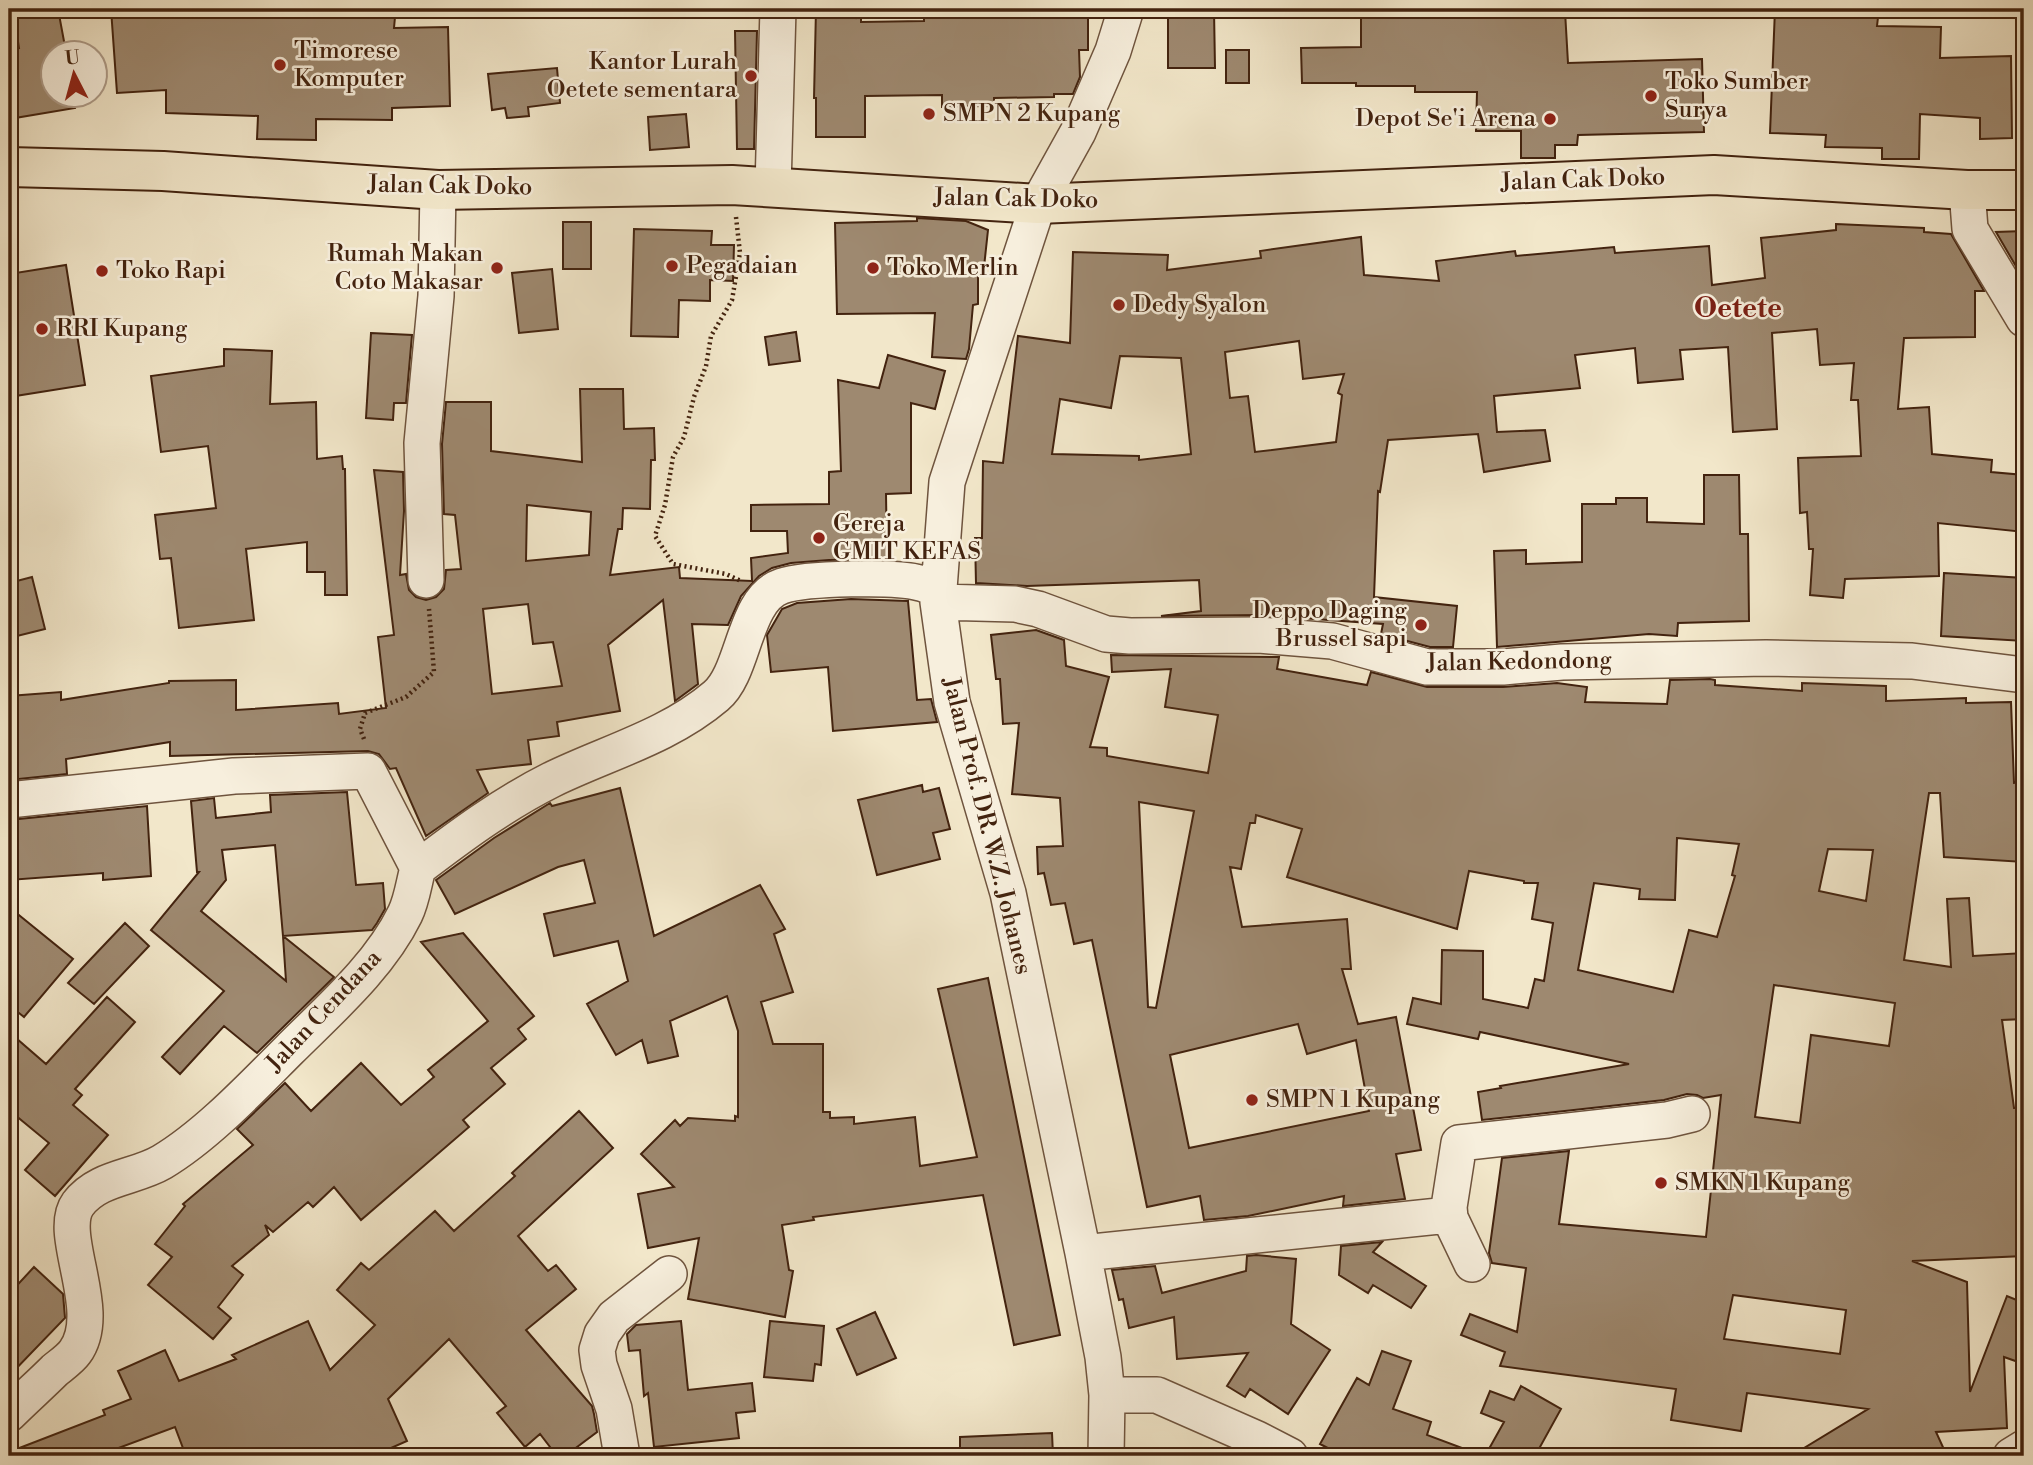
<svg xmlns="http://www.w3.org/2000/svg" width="2033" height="1465" viewBox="0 0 2033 1465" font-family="'Libre Bodoni',serif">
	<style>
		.building { fill: #9e8970; stroke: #43230f; stroke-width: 2; fill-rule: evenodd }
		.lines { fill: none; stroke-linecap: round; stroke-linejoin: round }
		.minor-casing { stroke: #6f543e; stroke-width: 38 }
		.major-casing { stroke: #43230f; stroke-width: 42 }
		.path { stroke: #43230f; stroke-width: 4.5; stroke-dasharray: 2 3.5; stroke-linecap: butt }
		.minor { stroke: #f7efdd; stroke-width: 35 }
		.major { stroke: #f2e7ca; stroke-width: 38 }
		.poi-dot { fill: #8f2418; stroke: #f7efdd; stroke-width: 2.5 }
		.labels { text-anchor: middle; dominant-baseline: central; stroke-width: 5; stroke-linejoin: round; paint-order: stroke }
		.poi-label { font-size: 24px; fill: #43230f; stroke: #f7efdd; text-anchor: start }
		.street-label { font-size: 24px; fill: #43230f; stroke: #f7efdd }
		.quarter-label { font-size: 28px; font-weight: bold; fill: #7a1f14; stroke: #f7efdd }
	</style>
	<rect width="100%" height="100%" fill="#f2e7ca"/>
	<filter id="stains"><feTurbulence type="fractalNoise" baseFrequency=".00286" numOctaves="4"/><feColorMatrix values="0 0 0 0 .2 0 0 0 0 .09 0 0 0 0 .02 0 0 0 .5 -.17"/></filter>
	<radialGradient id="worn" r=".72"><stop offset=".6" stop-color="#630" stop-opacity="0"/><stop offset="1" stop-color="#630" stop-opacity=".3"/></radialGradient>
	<path class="building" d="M13 9H58L66 52H52V94H73L75 108 9 119V49L19 48Z
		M111 9H326V16L395 17 394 28 448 27 450 106 392 108V120L316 119V140L257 139 258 116 166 113V90L117 93Z
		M816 9H858L857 18 861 17V22L924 21V11H941V9H1088V50H1079L1080 77 1073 94H1054V97L994 98V106L942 107V95L865 96V137H816V98H814Z
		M1361 9H1518V11H1565L1568 63 1702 59 1704 132 1578 135 1577 145H1555V158H1521V131H1476L1477 92H1415V86H1356V83H1302L1301 48 1361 47Z
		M1775 9H1879L1877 26 1941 27 1940 58 2011 56 2012 138 1980 139V118L1920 114 1919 159H1882V148L1825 147 1826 135 1770 133Z
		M1214 10 1215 68H1168V11Z
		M735 31H757L754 149H737Z
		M1226 50H1249V83H1226Z
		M557 68 560 103 528 107 529 116 507 118 505 108 492 110 488 74Z
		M686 114 689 147 650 150 648 117Z
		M917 218 966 221 988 230 984 267 978 266V304L973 305 969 349 966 359 932 357 935 313 837 314 835 223 917 221Z
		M563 222H591V269H563Z
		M1836 224 1924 228V232L1951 234 1984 291H1975V337L1904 338 1898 409 1929 407 1932 454 1992 460 1991 472 2024 475V532L1938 523 1939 576 1845 579 1843 598 1810 595 1813 549H1809L1807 512 1800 513 1798 458 1861 456 1858 400H1851L1854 363 1820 365 1817 329 1772 333 1777 429 1733 432 1728 347 1680 350 1683 379 1638 383 1635 348 1575 355 1580 388 1494 396 1497 432 1545 430 1550 461 1484 472 1478 434 1388 440 1380 492 1378 491 1374 597 1457 606 1453 647H1430L1381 634 1383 624 1261 615 1161 616 1201 611 1199 580 1027 586 976 583 975 538H982L983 461 1003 463 1018 336 1070 343 1073 252 1168 255 1167 270 1261 258 1260 251 1361 237 1364 275 1439 281 1436 261 1515 251 1516 256 1614 247 1615 253 1709 246 1712 285 1765 278 1761 238 1836 230ZM1299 341 1303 379 1344 374 1338 393 1342 395 1336 442 1255 452 1248 396 1230 398 1225 352ZM1120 356 1181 358 1191 454 1139 460V456L1052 454 1060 399 1111 408Z
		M634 229 712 231 711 245H734L733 281 710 280V301L679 300 678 337 631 336Z
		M2024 231V280L1996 232Z
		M66 265 85 385 9 397V274Z
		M552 269 558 329 519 333 512 273Z
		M796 332 800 361 769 365 765 337Z
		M371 333 412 335 406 403H394L393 420 366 418Z
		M224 349 272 351 270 404 316 402 317 459 342 456 343 469H345L347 595H325V572H307V542L246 549 254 620 179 628 171 558 160 559 155 515 216 508 208 446 161 452 151 376 224 366Z
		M888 355 945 371 935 409 911 403V493L886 494 887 559 829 560 791 563 772 568 759 576 741 596 728 625 692 624 698 684 675 701 663 600 608 645 620 711 557 722 559 736 528 740 531 764 477 770 488 793 426 836 396 768 390 769 379 754 368 751 170 756V742L66 759 67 774 9 780V696L61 692V700L169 683V681L236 680V710L338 703 339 714 386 708 378 637 394 635 374 470 403 472 404 511 400 575 406 574 409 590 416 597 426 600 436 597 444 589 446 570 461 569 455 515 444 514 442 444 446 402H491V451L582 462 580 389H623L624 429 654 428 655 460H651L650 509 623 508 622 529H618L610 575 679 567 680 578 752 581 751 558 788 553 787 531H751V505L829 504V472L841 471 838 380 879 388ZM527 505 591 512 589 555 526 561ZM528 604 533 644 553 642 562 686 492 694 483 609Z
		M1704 475H1739L1740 534H1748L1749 621 1678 623 1677 636 1649 634 1497 647 1494 551 1526 550V564L1582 562V504H1616V498H1647V522L1704 524Z
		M1944 573 2024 578V641L1941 636Z
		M32 577 45 629 9 638V583Z
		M851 599 908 601 917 700 931 699 937 722 833 731 828 667 771 672 767 635 782 609 797 603Z
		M1036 630 1064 640 1066 666 1109 677 1090 747 1107 748V756L1208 773 1218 715 1165 707 1171 669 1112 672 1111 655 1279 657 1277 669 1367 685 1371 672 1427 687H1503L1557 683 1587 687 1585 702 1667 704 1670 680 1710 679 1715 680V685L1802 691V683L1886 686V701L1966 698V703L2011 702 2014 783 2024 782V862L1944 857 1940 793H1929L1904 960 1951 967 1947 899 1969 898 1973 956 2024 953V1019L2002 1020 2014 1108H2024V1256L1912 1261 1967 1282 1970 1392 2007 1296 2024 1303V1364L2004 1357 2007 1428 1936 1432 1947 1456H1791L1868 1409 1747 1393 1741 1431 1671 1420 1676 1389 1500 1366 1505 1352 1461 1335 1470 1314 1517 1332 1526 1268 1492 1263 1489 1253 1502 1158 1569 1151 1559 1224 1706 1237 1721 1095 1703 1098 1697 1095 1687 1094 1664 1100 1482 1120 1478 1092 1501 1088 1500 1086 1629 1064 1480 1032 1478 1039 1407 1024 1413 998 1441 1004 1442 950 1483 951V999L1528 1008 1535 979 1544 981 1553 923 1532 919 1538 883H1524V881L1469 871 1457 929 1287 877 1302 829 1256 815 1255 823H1250L1241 869 1230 867 1242 927 1347 919 1351 969H1342L1358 1024 1396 1017 1421 1150 1396 1154 1405 1199 1343 1206 1344 1196 1248 1216 1204 1220 1200 1196 1147 1207 1092 940 1074 944 1065 903 1051 905 1044 873 1038 874 1037 847 1063 846 1060 798 1012 794 1019 723 1003 724 1000 679H996L991 635ZM1139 802 1194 811 1156 1008 1148 1007ZM1677 838 1739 844 1732 875 1735 876 1717 937 1689 930 1673 992 1578 970 1594 883 1640 889 1639 899 1675 900ZM1828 849 1873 850 1866 901 1819 891ZM1774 985 1895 1003 1889 1046 1811 1035 1800 1123 1755 1117ZM1298 1024 1307 1054 1356 1040 1369 1111 1189 1148 1170 1055ZM1733 1295 1846 1310 1840 1354 1724 1339Z
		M922 785 923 792 939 788 950 829 933 833 940 859 877 875 858 800Z
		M620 788 654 936 760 885 785 929 774 934 793 992 761 1002 773 1044H823V1112H830V1118L854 1117V1124L915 1117 920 1166 977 1157 938 989 988 978 1060 1335 1014 1345 983 1195 813 1217 814 1220 782 1225 789 1270 793 1271 785 1317 688 1299 699 1238 648 1248 638 1194 674 1187 641 1154 675 1120 680 1126 688 1118 735 1121V1116L738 1117V1031L727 996 670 1021 678 1056 648 1063 642 1040 616 1055 587 1004 628 981 618 941 554 956 544 914 595 903 584 860 558 867 455 914 436 880 494 838 550 803 552 806Z
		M347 792 356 885 383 883 385 909 377 923 372 930 283 936 275 845 222 850 226 880 201 911 286 981 283 936 334 977 257 1053 224 1026 180 1074 162 1057 224 991 151 930 199 872H197L191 801 214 798 216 818 271 812 270 795Z
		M147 806 151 876 103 880V873L9 880V820Z
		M9 907 73 959 24 1017 9 1005Z
		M125 923 149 946 94 1004 68 983Z
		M463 933 534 1016 518 1029 526 1039 491 1068 505 1084 463 1120 469 1127 361 1220 334 1187 313 1207 308 1202 273 1232 265 1225 269 1235 232 1266 243 1275 218 1307 231 1318 213 1339 148 1285 172 1257 155 1244 185 1206 183 1204 253 1145 237 1129 285 1083 311 1111 361 1063 401 1105 434 1077 428 1070 488 1021 421 942Z
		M107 997 135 1022 75 1089 82 1095 73 1105 108 1135 55 1196 25 1170 49 1143 9 1110V1032L46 1064Z
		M579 1111 613 1148 518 1236 548 1271 556 1265 576 1289 526 1330 592 1406 594 1414 597 1432 565 1456H557L540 1434 525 1447 497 1413 506 1406 449 1339 388 1399 407 1441 373 1456H186L175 1427 97 1456H9V1452L105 1415 103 1410 131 1399 118 1371 165 1350 179 1381 236 1359 232 1355 308 1321 330 1370 375 1325 337 1290 361 1263 369 1270 435 1211 454 1231 515 1176 512 1173Z
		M1382 1242 1373 1252 1426 1286 1411 1308 1373 1285 1368 1293 1339 1275 1341 1246Z
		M1256 1255 1296 1259 1291 1324 1330 1350 1288 1414 1250 1389 1245 1397 1227 1386 1248 1353 1177 1359 1174 1317 1129 1328 1123 1299 1119 1300 1112 1270 1155 1266 1162 1293 1246 1271 1247 1256Z
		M34 1267 63 1294 65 1318 9 1376V1294Z
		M875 1312 896 1358 857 1375 837 1329Z
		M681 1321 688 1390 752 1383 755 1411 736 1413 739 1438 654 1447 648 1393 644 1396 640 1350 629 1351 627 1334 636 1325Z
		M770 1321 824 1326 821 1365 815 1364 813 1381 764 1377Z
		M1382 1351 1411 1361 1393 1409 1431 1422 1427 1435 1478 1454V1456H1343L1320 1444 1357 1378 1369 1385Z
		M1521 1386 1561 1409 1535 1456H1485L1504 1422 1481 1413 1490 1391 1514 1400Z
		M1052 1433 1053 1456H960V1437Z"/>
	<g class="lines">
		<g class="minor-casing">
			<path id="minor" d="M773 187 778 9
				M1967 190 1970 229 2024 319
				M426 580 422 443 436 296 438 190
				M938 602 1015 604 1038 609 1106 634 1130 636 1259 635 1332 641 1427 667H1503L1562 662 1766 658 1912 661 2024 675
				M9 800 234 776 368 771 418 868C414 882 412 900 405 914 379 967 330 1009 289 1050 252 1087 207 1135 162 1162 135 1178 98 1177 78 1204 56 1234 105 1311 75 1352 70 1359 61 1365 55 1370 40 1385 24 1399 9 1414
				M418 868C460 836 503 804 551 780 606 753 668 737 716 696 745 672 743 599 782 586 805 578 897 576 920 583 926 584 933 588 939 591
				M1083 1253 1439 1216 1450 1218
				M1472 1264 1450 1218 1449 1207 1459 1143 1667 1120 1692 1114
				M1107 1395H1157L1257 1439 1290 1456
				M622 1456 614 1409 599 1365 597 1350 602 1334 614 1317 669 1274
				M1106 1456 1107 1395 1103 1357 1083 1253 1008 893 952 702 938 602 947 482 1038 204 1078 132 1113 51 1126 9
				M2011 1456 2024 1448"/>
		</g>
		<g class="major-casing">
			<path id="major" d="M9 167 163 171 438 190 732 185 1038 204 1714 175 1967 190H2024"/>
		</g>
		<path class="path" d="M736 217 740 253 732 300 711 336 706 366 694 397 684 437 673 457 665 505 655 536 673 564 726 574 741 581
			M364 739 360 729 365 713 406 697 434 672 429 609"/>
		<use href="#minor" class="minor"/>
		<use href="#major" class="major"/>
	</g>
	<g class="poi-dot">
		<circle cx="280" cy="65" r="7"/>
		<circle cx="751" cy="76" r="7"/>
		<circle cx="1651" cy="96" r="7"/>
		<circle cx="929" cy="114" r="7"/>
		<circle cx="1550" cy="119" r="7"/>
		<circle cx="672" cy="266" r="7"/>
		<circle cx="497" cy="268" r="7"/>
		<circle cx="873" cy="268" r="7"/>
		<circle cx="102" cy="271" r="7"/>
		<circle cx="1119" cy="305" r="7"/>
		<circle cx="42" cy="329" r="7"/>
		<circle cx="819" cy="538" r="7"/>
		<circle cx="1421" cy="625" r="7"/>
		<circle cx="1252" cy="1100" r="7"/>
		<circle cx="1661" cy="1183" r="7"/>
	</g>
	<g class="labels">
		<g class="poi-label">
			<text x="294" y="51">Timorese<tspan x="294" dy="28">Komputer</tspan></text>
			<text x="737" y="62" text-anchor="end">Kantor Lurah<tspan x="737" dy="28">Oetete sementara</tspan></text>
			<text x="1665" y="82">Toko Sumber<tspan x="1665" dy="28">Surya</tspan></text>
			<text x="943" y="114">SMPN 2 Kupang</text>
			<text x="1536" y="119" text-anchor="end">Depot Se'i Arena</text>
			<text x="483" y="254" text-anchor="end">Rumah Makan<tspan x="483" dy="28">Coto Makasar</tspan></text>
			<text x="686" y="266">Pegadaian</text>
			<text x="887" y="268">Toko Merlin</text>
			<text x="116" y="271">Toko Rapi</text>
			<text x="1133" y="305">Dedy Syalon</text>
			<text x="56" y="329">RRI Kupang</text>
			<text x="833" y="524">Gereja<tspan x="833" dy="28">GMIT KEFAS</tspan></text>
			<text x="1407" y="611" text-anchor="end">Deppo Daging<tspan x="1407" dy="28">Brussel sapi</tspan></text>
			<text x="1266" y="1100">SMPN 1 Kupang</text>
			<text x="1675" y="1183">SMKN 1 Kupang</text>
		</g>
		<g class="street-label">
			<text transform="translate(1583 180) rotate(-2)">Jalan Cak Doko</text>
			<text transform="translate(450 186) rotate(1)">Jalan Cak Doko</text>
			<text transform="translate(1016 199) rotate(1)">Jalan Cak Doko</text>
			<text transform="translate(1519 662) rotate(-1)">Jalan Kedondong</text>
			<text transform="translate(987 826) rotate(76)">Jalan Prof. DR. W.Z. Johanes</text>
			<text transform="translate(324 1011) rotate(-47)">Jalan Cendana</text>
		</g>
		<g class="quarter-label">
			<text x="1738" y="308">Oetete</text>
		</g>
	</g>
	<rect width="2033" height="1465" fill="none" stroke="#f2e7ca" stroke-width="35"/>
	<rect x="10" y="10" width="2012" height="1444" fill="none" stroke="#43230f" stroke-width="3.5"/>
	<rect x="18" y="18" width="1998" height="1430" fill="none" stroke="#43230f" stroke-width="2"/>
	<g transform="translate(74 74) rotate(354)"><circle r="33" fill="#f7efdd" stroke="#af9d8b" stroke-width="2"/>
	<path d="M0-5L12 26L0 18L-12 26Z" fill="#8f2418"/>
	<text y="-10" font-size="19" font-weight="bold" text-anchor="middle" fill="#43230f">U</text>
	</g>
	<rect width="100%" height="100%" filter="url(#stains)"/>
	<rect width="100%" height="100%" fill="url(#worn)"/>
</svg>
